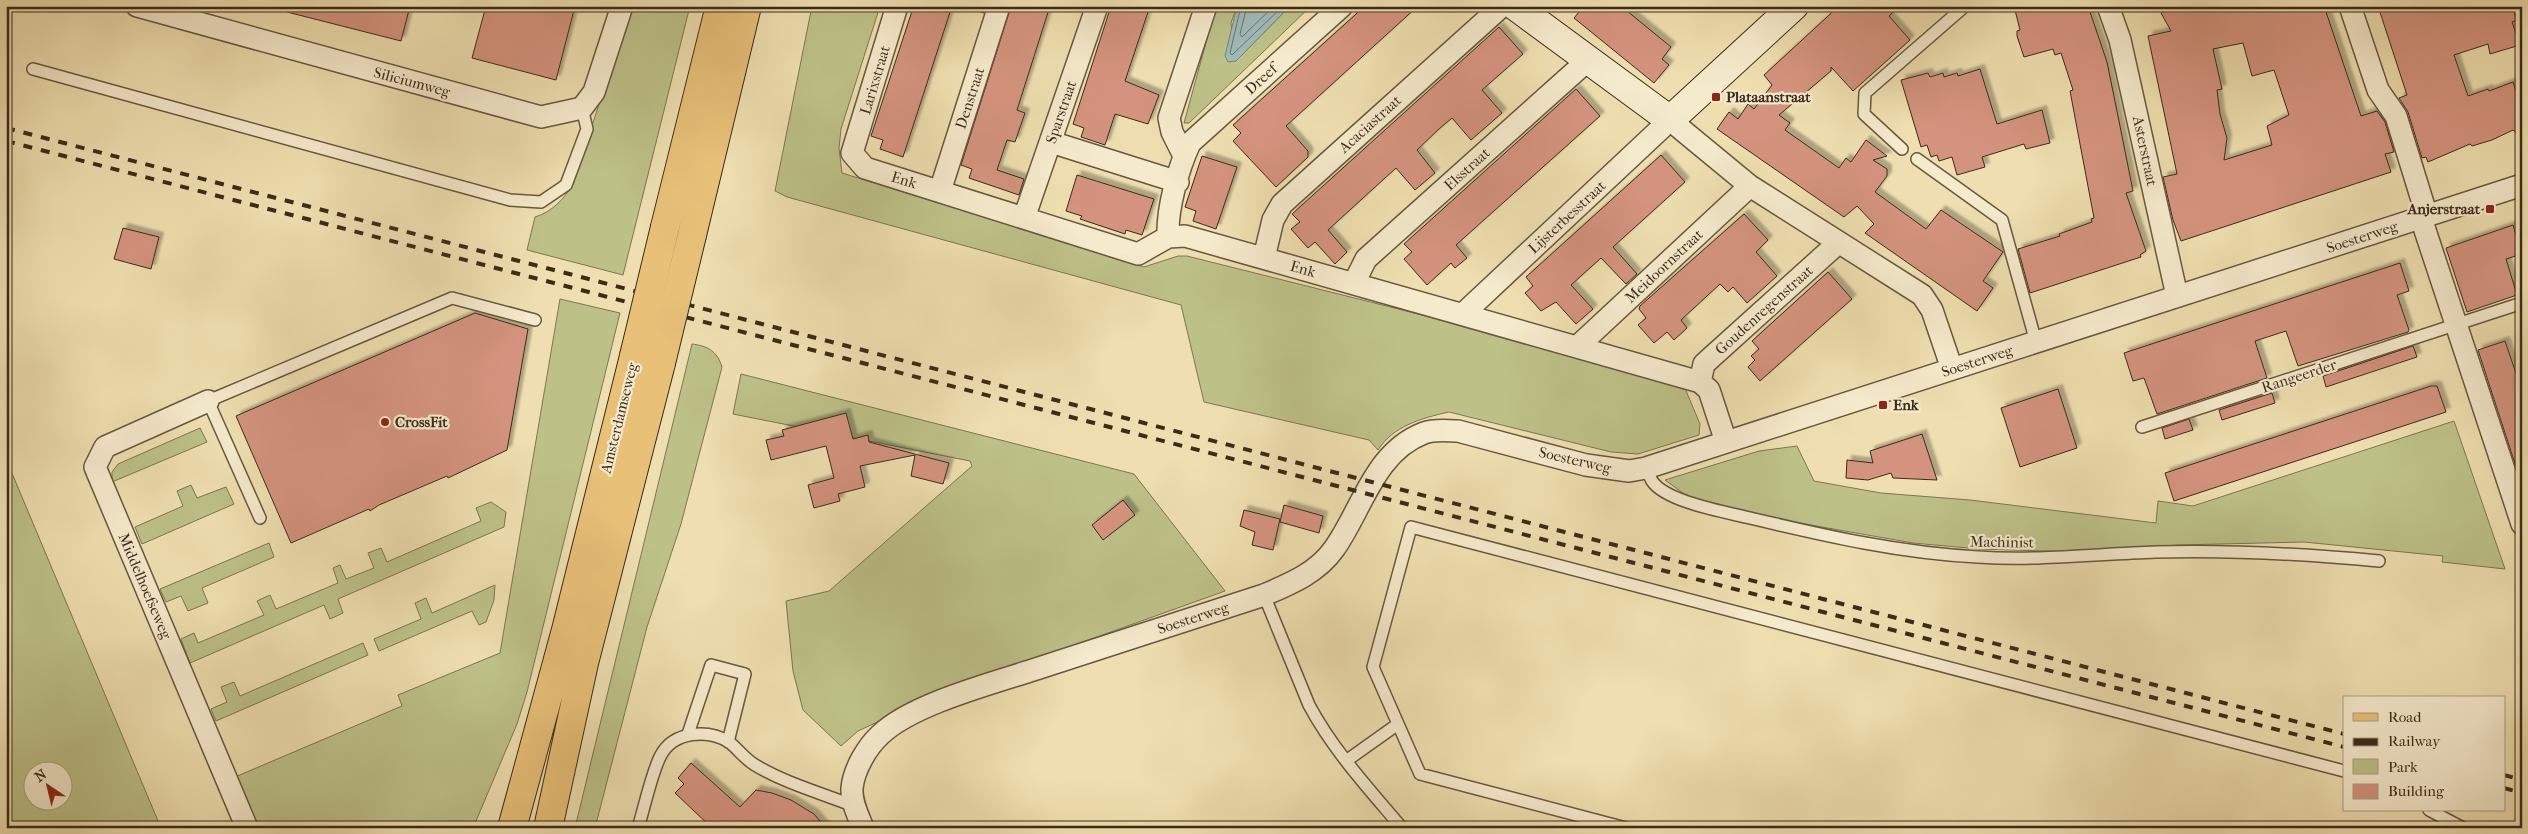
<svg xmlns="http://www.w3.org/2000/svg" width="2528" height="834" viewBox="0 0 2528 834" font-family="'IM FELL French Canon',serif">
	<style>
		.green { fill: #bdc188; stroke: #7c7652; fill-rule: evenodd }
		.water { fill: #9fbab7; stroke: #778179 }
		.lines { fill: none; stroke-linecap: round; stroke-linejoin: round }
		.shore { stroke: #6c7269; stroke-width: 1 }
		.building { fill: #d4937e; stroke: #3a2b1b; fill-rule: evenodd; filter: url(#shadow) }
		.lane-casing { stroke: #675840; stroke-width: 14 }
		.street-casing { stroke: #675840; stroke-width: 24 }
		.secondary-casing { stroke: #3a2b1b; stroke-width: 30 }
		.primary-casing { stroke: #3a2b1b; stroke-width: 30 }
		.lane { stroke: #f5eacc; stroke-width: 11 }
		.street { stroke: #f5eacc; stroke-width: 21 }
		.secondary { stroke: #f5eacc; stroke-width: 28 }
		.primary { stroke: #e8c078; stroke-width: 28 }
		.rail { stroke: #3a2b1b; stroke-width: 4; stroke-dasharray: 9 9; stroke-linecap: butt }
		.primary-bridge-casing { stroke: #3a2b1b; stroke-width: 30; stroke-linecap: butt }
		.primary-bridge { stroke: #e8c078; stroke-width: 28 }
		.poi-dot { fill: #8f2418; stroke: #f5eacc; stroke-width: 2 }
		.labels { text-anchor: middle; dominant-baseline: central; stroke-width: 4.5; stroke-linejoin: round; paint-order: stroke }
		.street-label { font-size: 15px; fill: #3a2b1b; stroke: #f5eacc }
		.poi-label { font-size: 15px; font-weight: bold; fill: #3a2b1b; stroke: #f5eacc; text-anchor: start }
	</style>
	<defs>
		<filter id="shadow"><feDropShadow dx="4.5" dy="-4.5" stdDeviation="1" flood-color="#0004"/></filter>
	</defs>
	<rect width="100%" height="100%" fill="#efdfb0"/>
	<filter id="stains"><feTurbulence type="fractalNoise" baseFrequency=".004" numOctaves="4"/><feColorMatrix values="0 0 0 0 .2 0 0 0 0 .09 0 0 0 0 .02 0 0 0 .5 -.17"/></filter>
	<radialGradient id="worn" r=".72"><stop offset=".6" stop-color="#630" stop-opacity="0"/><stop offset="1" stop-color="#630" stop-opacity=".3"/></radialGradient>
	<path class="green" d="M631 6H690L623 275 527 250 535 217C552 212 564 199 573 184Z
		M812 6H880L841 129 839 148 842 173 1144 267 1178 256H1187L1470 327 1684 386 1700 424 1699 435 1638 454 1611 452 1449 412C1422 418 1393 426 1378 450L1369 440 1204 402 1181 305 787 197 775 191Z
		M1216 6H1237L1231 23 1236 61 1290 6H1311L1189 123H1184Z
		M560 299 620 313 527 692 517 724 473 828H257L235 777 402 706 398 695 500 653Z
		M692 344C708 346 717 351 722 367L681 524 647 627 595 828H575Z
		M741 374 1134 474 1225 591 938 694 858 731 841 746 803 710 793 671 786 601 829 591 972 466 970 461 733 414Z
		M2454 421 2505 569 2442 562 2443 556 2304 542 2178 545 2079 552 1979 549 1913 543 1788 521 1710 504 1687 496 1665 480 1759 451 1797 446 1814 481 1881 493 1970 500 2156 523 2158 501 2193 506Z
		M200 428 207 442 112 482V472L118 464Z
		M6 459 161 828H6ZM32 772H62V802H32Z
		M191 485 197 498 226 487 234 504 142 544 135 527 183 506 177 491Z
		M491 502 506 512 504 527 338 599 343 613 330 619 324 605 190 663 181 639 194 633 198 643 264 615 257 601 270 595 276 609 338 583 333 568 340 565 346 579 374 568 368 553 381 548 387 562 481 521 476 508Z
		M269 543 274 557 202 588 208 603 188 611 181 596 166 602 160 589Z
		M495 585 494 600 486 622 479 625 472 611 379 651 374 639 421 619 415 603 426 598 432 613Z
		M363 643 368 655 216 721 211 709 227 702 221 687 234 682 240 696Z"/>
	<path class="water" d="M1237 6H1290L1236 61 1228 62 1225 56Z"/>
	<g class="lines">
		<path class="shore" d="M1241 6 1230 53 1232 55 1283 6
			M1247 6 1240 34 1242 37 1274 6"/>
	</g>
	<path class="building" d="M287 6H410L401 41 287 12Z
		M486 6H575L556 80 472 58Z
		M926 6H952L903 157 880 149 883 140 871 136 913 8 925 11Z
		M975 6H986L984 13 974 10Z
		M1011 6H1050L1017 110 1025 113 1015 142 1007 140 997 170 1024 179 1019 195 969 178 972 169 961 165Z
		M1111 6H1150L1125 81 1159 95 1148 124 1115 114 1105 145 1081 137 1084 128 1073 124Z
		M1365 6H1418L1286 126 1308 151V157L1276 187 1233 141 1241 133 1233 125Z
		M1584 6H1621L1671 47 1662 59 1669 65 1654 83 1574 18Z
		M1839 6H1900L1889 16 1910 40 1853 91 1831 67V71L1779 115 1790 123 1785 130 1839 168 1846 158 1851 162 1866 140 1887 156 1873 160 1887 169V176L1875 192 1926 229 1941 210 2003 252 1983 281 1993 288 1977 311 1865 233 1874 224 1857 206 1844 217 1717 129 1729 112 1738 119 1748 104 1754 109 1772 85 1764 75Z
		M2014 6H2088L2107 62 2119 121 2133 191 2126 193 2146 251 2140 255 2141 257 2030 293 2018 249 2060 236 2059 234 2092 222 2091 219 2094 218 2070 91 2073 90 2061 53 2055 55 2053 49 2024 57 2017 36V31L2020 30Z
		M2161 6H2324L2361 116 2377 111 2385 122 2394 152 2385 154 2391 172 2181 241 2173 220 2163 177 2177 174 2148 36 2171 31 2161 13 2164 12ZM2243 43 2252 76 2274 70 2289 115 2267 126 2272 145 2224 160 2227 138 2220 114 2217 90 2222 89 2213 49Z
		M2378 6H2512L2517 20 2512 22 2520 45 2490 54 2488 44 2454 55 2468 96 2488 89 2489 91 2513 82 2519 100 2522 99V138L2513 130 2492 140 2472 146 2470 144 2428 162 2426 157 2422 158 2408 112 2399 98 2407 95Z
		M1499 27 1523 54 1482 90 1502 113 1471 140 1452 118 1439 129 1417 150 1435 173 1415 190 1396 168 1328 230 1347 252 1335 264 1315 242 1308 248 1291 229 1300 222 1292 214Z
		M1980 69 1997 124 2042 110 2050 143 2026 149 2024 144 1982 157 1985 167 1957 175 1952 157 1939 161 1937 155 1931 157 1927 145 1921 147 1901 80 1928 73 1930 77 1943 73 1944 77 1957 73 1958 76Z
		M1576 89 1600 116 1456 245 1467 258 1455 268 1451 263 1427 285 1404 259 1412 252 1404 244Z
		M1661 155 1685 182 1613 247 1637 274 1626 284 1601 258 1571 285 1593 309 1576 324 1556 302 1541 311 1525 293 1533 286 1526 277Z
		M1202 156 1237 167 1216 229 1193 221 1196 211 1185 207Z
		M1077 175 1154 199 1142 235 1126 230 1125 234 1080 219 1082 216 1066 211Z
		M1744 214 1768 240 1756 252 1777 276 1747 303 1733 287 1728 292 1720 284 1681 320 1687 328 1674 340 1667 332 1654 343 1638 325 1646 318 1639 309 1640 306Z
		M2513 225 2522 254 2506 259 2517 295 2467 312 2446 248Z
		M123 228 159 237 151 269 114 259Z
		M2400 263 2409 291 2397 295 2409 330 2408 332 2298 366 2286 331 2255 341 2267 378 2157 414 2144 378 2133 381 2124 353Z
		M1828 272 1852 299 1760 381 1748 367 1755 360 1751 356 1759 349 1752 341Z
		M475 313 528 329 507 450 448 478 447 476 379 505 370 511 369 509 291 543 236 416Z
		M2505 341 2522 391V476H2519L2478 350Z
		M2413 346 2417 357 2326 387 2323 376Z
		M2431 386H2437L2446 412 2174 501 2165 473Z
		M2058 389 2077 448 2020 467 2001 408Z
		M2272 393 2275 403 2222 420 2219 410Z
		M846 413 853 439 868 435 869 442 949 463 943 484 911 476 915 455 860 466 865 487 838 494 840 501 814 508 808 485 834 478 826 446 771 460 766 440 784 436 782 430Z
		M2189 419 2193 430 2165 439 2162 428Z
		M1922 434 1937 480 1893 478 1891 473 1868 480 1846 478 1847 460 1873 463 1870 451Z
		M1123 500 1135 515 1103 540 1092 525Z
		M1284 505 1323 516 1319 533 1280 522Z
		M1244 510 1280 519 1273 550 1252 545 1255 532 1240 526Z
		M691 763 740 807 756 790 772 793 791 800 814 814 826 828H712L675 793 684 784 678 778Z"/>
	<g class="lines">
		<g class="lane-casing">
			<path id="lane" d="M33 69 510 200 541 202 566 185 587 129 582 108
				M1902 149 1864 114 1865 93 1965 6
				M1917 159 2002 220 2036 342
				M2142 427 2522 303
				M1646 468C1648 472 1650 477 1652 481 1666 502 1726 512 1750 518 1826 536 1900 553 1978 557 2037 561 2096 554 2156 552 2230 550 2305 554 2379 561
				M260 518 208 401 452 298 535 320
				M1264 595 1309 705C1333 750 1369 789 1402 828
				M688 734 711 665 745 674 728 742
				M1346 761 1398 724
				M2429 810 2463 828
				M638 828C644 809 652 771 661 755 674 731 708 729 729 742 738 749 745 759 755 765 785 783 821 793 854 806
				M1626 828 1420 774 1373 667 1411 527 2344 771"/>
		</g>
		<g class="street-casing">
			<path id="street" d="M137 6 541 117 582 108 594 92 622 6
				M897 6 852 153 865 168 1138 254 1168 237 1185 236 1700 382 1709 390 1726 442
				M2108 6 2120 40 2177 296
				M2350 6 2378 90 2396 116 2427 216
				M1051 142 1178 182
				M1184 156 1172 132 1169 118 1206 6
				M940 191 999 6
				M1024 218 1097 6
				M2421 218 2522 524
				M1168 237C1167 208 1178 169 1190 143L1342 6
				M1264 258 1273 220 1282 204 1502 6
				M1354 283 1366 259 1587 61
				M1463 314 1670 120 1750 186 1922 295 1932 310 1952 369
				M1578 346 1750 186
				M1700 382 1704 364 1838 243
				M208 401 105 447 95 467 247 828
				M863 828C858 815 851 802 852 788 854 769 867 747 880 735 912 704 993 683 1036 669 1112 644 1188 620 1264 595 1290 584 1317 573 1334 549 1362 510 1374 452 1424 433 1435 429 1447 431 1458 431L1586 465 1629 471 1646 468 2522 185"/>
		</g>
		<g class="secondary-casing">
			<path id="secondary" d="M1515 6 1670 120 1794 6"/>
		</g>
		<g class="primary-casing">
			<path id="primary" d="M665 227 720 6
				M692 235 747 6
				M512 828 566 630 634 356
				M548 828 584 663 661 363"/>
		</g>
		<use href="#lane" class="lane"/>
		<use href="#street" class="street"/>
		<use href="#secondary" class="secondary"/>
		<use href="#primary" class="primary"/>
		<path class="rail" d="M6 128 2344 734
			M6 141 2344 747
			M2504 775 2522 780
			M2504 788 2522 793"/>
		<g class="primary-bridge-casing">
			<path id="primary-bridge" d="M634 356 665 227
				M661 363 692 235"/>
		</g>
		<use href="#primary-bridge" class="primary-bridge"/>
	</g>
	<g class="poi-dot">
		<rect x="1711" y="92" width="10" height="10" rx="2.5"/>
		<rect x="2485" y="204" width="10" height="10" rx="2.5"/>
		<rect x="1878" y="400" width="10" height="10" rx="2.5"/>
		<circle cx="385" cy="422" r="5"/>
	</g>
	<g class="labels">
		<g class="street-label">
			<text transform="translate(1261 79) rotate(-42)">Dreef</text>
			<text transform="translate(875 80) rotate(-73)">Larixstraat</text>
			<text transform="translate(412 82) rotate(15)">Siliciumweg</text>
			<text transform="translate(970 98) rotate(-72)">Denstraat</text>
			<text transform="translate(1061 112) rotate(-71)">Sparstraat</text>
			<text transform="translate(1370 124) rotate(-42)">Acaciastraat</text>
			<text transform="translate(2145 151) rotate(78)">Asterstraat</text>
			<text transform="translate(1467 169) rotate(-42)">Elsstraat</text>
			<text transform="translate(904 180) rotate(17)">Enk</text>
			<text transform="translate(1567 217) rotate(-43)">Lijsterbesstraat</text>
			<text transform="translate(2362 237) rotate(-18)">Soesterweg</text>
			<text transform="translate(1664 266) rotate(-43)">Meidoornstraat</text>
			<text transform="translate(1303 269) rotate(16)">Enk</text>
			<text transform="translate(1764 310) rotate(-42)">Goudenregenstraat</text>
			<text transform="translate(1977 361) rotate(-18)">Soesterweg</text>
			<text transform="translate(2299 376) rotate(-18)">Rangeerder</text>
			<text transform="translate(619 418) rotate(-76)">Amsterdamseweg</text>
			<text transform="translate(1575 460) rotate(13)">Soesterweg</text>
			<text transform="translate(2002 542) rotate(1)">Machinist</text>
			<text transform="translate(145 586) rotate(67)">Middelhoefseweg</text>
			<text transform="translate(1193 618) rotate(-18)">Soesterweg</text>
		</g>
		<g class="poi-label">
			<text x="1726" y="97">Plataanstraat</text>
			<text x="2480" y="209" text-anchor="end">Anjerstraat</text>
			<text x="1893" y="405">Enk</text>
			<text x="395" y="422">CrossFit</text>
		</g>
	</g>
	<rect width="2528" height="834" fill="none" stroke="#efdfb0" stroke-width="25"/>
	<rect x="8" y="8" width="2513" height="819" fill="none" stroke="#3a2b1b" stroke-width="2.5"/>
	<rect x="12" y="12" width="2503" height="809" fill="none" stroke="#3a2b1b"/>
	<rect x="2343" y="696" width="162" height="115" fill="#f5eacc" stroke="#aa9e85"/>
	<rect x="2353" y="713" width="25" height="8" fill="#e8c078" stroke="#aa9e85"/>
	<text x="2388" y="722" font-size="15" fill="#3a2b1b">Road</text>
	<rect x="2353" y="738" width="25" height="8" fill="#3a2b1b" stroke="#aa9e85"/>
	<text x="2388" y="746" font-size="15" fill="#3a2b1b">Railway</text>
	<rect x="2353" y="759" width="25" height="15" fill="#bdc188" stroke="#aa9e85"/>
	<text x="2388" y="772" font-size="15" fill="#3a2b1b">Park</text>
	<rect x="2353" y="784" width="25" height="15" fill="#d4937e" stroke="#aa9e85"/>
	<text x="2388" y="796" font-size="15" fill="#3a2b1b">Building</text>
	<g transform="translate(48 786) rotate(325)"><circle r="24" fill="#f5eacc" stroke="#aa9e85"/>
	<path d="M0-4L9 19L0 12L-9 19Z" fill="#8f2418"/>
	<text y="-8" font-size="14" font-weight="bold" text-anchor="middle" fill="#3a2b1b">N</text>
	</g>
	<rect width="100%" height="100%" filter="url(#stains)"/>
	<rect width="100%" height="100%" fill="url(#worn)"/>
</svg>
